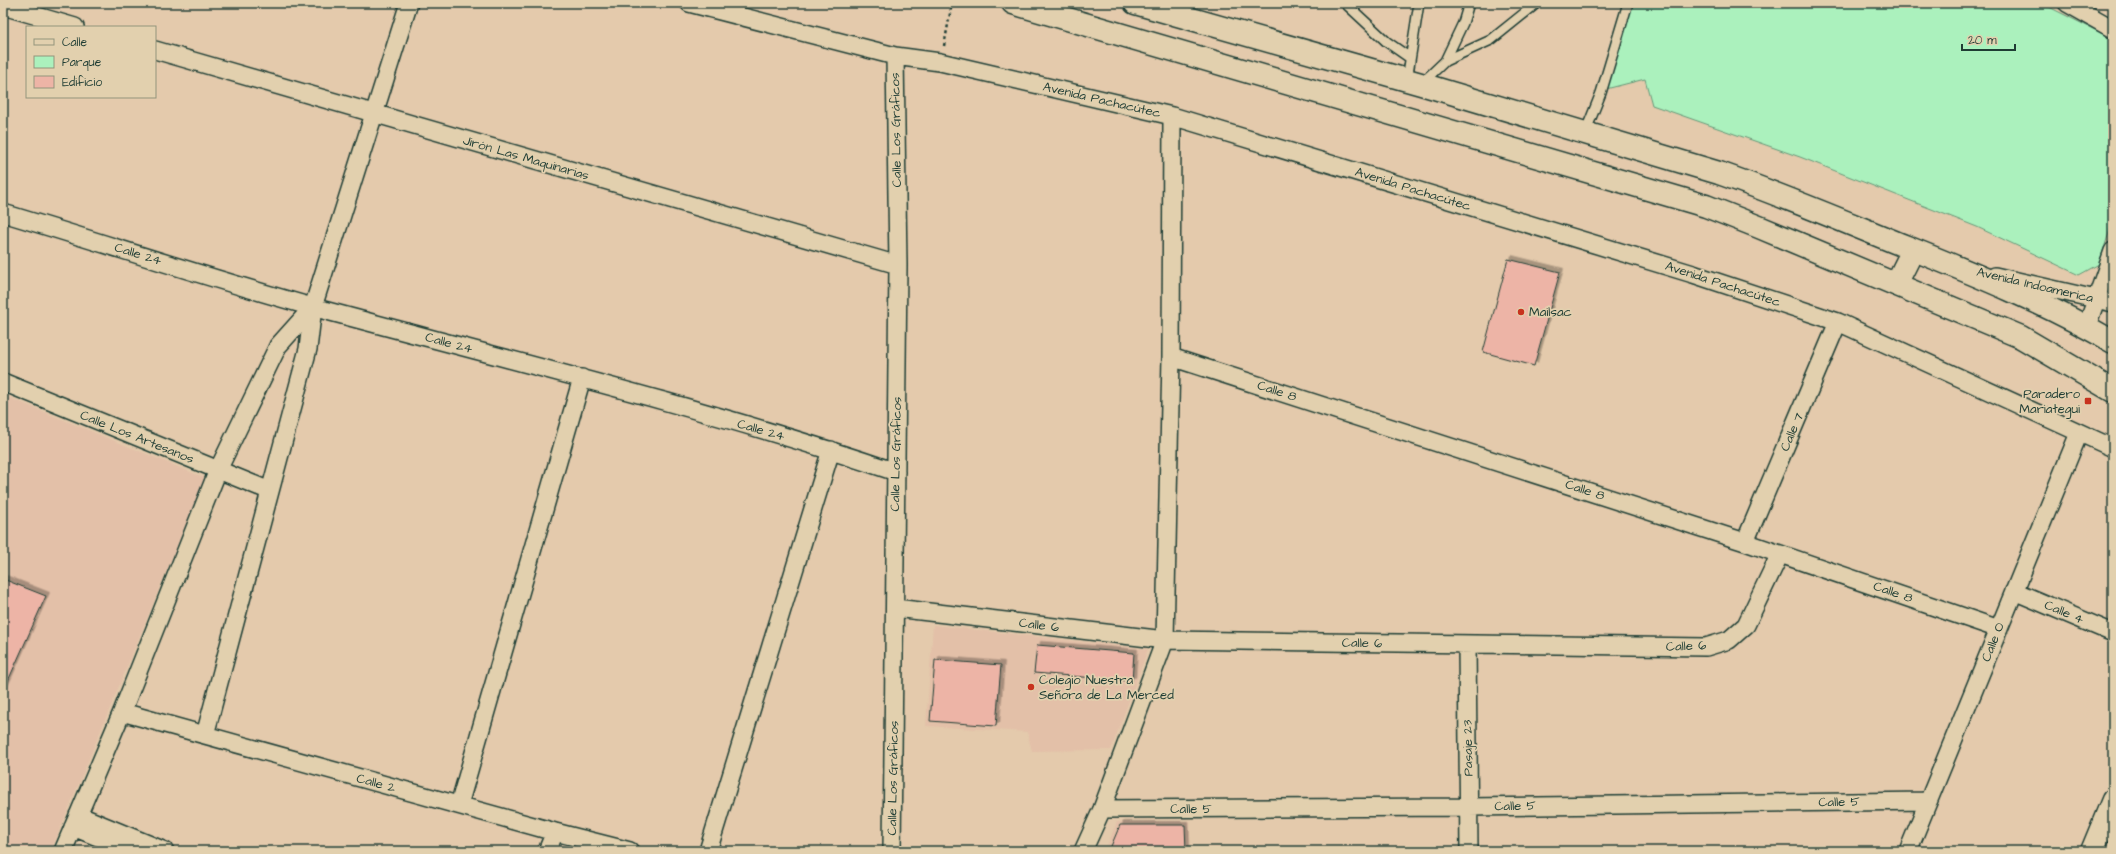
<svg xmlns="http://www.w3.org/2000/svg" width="2116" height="854" viewBox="0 0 2116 854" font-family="'Architects Daughter',sans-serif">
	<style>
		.built { fill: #e3c0a8 }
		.green { fill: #abf1bd; stroke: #659778 }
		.building { fill: #edb4a6; stroke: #1f3d34; filter: url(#shadow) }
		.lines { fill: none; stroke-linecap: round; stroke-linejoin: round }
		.service-casing { stroke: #1f3d34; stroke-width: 12 }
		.minor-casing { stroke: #1f3d34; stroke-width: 20 }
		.tertiary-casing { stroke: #1f3d34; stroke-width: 25 }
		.primary-casing { stroke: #1f3d34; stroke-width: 25 }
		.path { stroke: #1f3d34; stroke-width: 2.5; stroke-dasharray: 3 3; stroke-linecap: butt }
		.service { stroke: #e2d0ae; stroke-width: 9 }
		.minor { stroke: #e2d0ae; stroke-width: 17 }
		.tertiary { stroke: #e2d0ae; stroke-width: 22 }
		.primary { stroke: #e2d0ae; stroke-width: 22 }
		.poi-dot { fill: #c8321e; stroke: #e2d0ae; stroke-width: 1.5 }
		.labels { text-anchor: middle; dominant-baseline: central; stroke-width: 3.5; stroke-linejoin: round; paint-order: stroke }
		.street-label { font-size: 13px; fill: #1f3d34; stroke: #e2d0ae }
		.poi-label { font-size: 13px; fill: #1f3d34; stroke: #e2d0ae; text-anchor: start }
	</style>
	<defs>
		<filter id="shadow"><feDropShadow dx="3.5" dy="-3.5" stdDeviation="0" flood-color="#0004"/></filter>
	</defs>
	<rect width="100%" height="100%" fill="#e4caac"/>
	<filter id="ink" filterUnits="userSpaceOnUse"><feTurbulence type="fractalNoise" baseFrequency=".025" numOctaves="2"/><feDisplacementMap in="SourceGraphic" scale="8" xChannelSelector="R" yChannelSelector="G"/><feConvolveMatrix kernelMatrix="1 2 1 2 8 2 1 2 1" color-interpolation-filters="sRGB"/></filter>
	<g filter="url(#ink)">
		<path class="built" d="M3 395 205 478 51 851H3Z
			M933 625 1148 649 1111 750 1032 751 1027 732 926 726Z
			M1190 821V851H1105L1117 822Z"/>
		<path class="green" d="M1628 3H2041L2113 39V220L2099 264 2079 275 1977 227 1800 157 1652 105 1645 79 1606 89Z"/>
		<path class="building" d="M1508 259 1560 272 1534 366 1483 352Z
			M3 579 46 596 3 692Z
			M1037 645 1134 653 1132 681 1034 673Z
			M935 660 1001 665 996 726 930 721Z
			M1120 825H1185L1186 851H1109Z"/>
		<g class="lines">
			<g class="service-casing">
				<path id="service" d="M1345 3 1387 42 1410 58
					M1445 61 1463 23 1469 3
					M1407 80 1419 3
					M1422 83 1445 61 1491 40 1537 3
					M1585 133 1601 93 1628 3"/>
			</g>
			<g class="minor-casing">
				<path id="minor" d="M689 3 895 56 940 62 1172 116 1693 274 1838 322 2113 448
					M2067 3 2113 29
					M3 6 75 27
					M155 50 898 265
					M3 213C107 244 211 279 316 308 510 360 706 408 896 472
					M1995 276 2113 303
					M2087 326 2113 251
					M1171 357 1745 542 1999 629
					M3 382 270 491
					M1745 542 1838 322
					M2014 591 2113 633
					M895 608 1165 640 1706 647 1729 640 1746 625 1780 554
					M1467 645 1469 851
					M122 712 555 832 630 851
					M205 735 308 349 313 307 409 3
					M459 805 582 378
					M1102 809 1468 807 1928 801
					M78 815 165 851
					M73 827 132 851
					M63 851 122 712 218 470 278 346 313 307
					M547 851 555 832
					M708 851 831 450
					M892 851 898 265 895 56
					M1083 851 1102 809 1165 640 1171 357 1172 116
					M1908 851 2079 433"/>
			</g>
			<g class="tertiary-casing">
				<path id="tertiary" d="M2092 851 2113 800"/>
			</g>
			<g class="primary-casing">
				<path id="primary" d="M1013 3 1706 206 1759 227 2021 337 2113 391
					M1135 3 1421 84 1719 173C1782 195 1845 222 1907 247 1977 275 2048 304 2113 342
					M1896 284 1913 250"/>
			</g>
			<path class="path" d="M944 46 952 3"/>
			<use href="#service" class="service"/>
			<use href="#minor" class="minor"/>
			<use href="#tertiary" class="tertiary"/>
			<use href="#primary" class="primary"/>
		</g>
	</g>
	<g class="poi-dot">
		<circle cx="1521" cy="312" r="4"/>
		<rect x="2084" y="397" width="8" height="8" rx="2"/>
		<circle cx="1031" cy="687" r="4"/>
	</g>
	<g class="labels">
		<g class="street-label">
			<text transform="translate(1102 100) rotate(13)">Avenida Pachacútec</text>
			<text transform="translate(896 130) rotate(-91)">Calle Los Gráficos</text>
			<text transform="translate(526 158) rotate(16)">Jirón Las Maquinarias</text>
			<text transform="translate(1413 189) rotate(17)">Avenida Pachacútec</text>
			<text transform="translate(138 254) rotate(17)">Calle 24</text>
			<text transform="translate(1723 284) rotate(18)">Avenida Pachacútec</text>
			<text transform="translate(2035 285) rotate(13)">Avenida Indoamerica</text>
			<text transform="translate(449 343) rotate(15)">Calle 24</text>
			<text transform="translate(1277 391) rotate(18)">Calle 8</text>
			<text transform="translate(761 430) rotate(16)">Calle 24</text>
			<text transform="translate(1792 432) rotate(-67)">Calle 7</text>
			<text transform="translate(137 437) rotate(22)">Calle Los Artesanos</text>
			<text transform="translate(896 454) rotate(-89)">Calle Los Gráficos</text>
			<text transform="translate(1585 490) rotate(18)">Calle 8</text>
			<text transform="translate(1893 592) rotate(19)">Calle 8</text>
			<text transform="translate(2064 612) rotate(23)">Calle 4</text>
			<text transform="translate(1039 625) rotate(7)">Calle 6</text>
			<text transform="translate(1993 642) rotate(-68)">Calle O</text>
			<text transform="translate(1362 643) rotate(1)">Calle 6</text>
			<text transform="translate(1686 646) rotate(-2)">Calle 6</text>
			<text transform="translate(1468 748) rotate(-91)">Pasaje 23</text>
			<text transform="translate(893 778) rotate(-89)">Calle Los Gráficos</text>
			<text transform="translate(376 783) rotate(15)">Calle 2</text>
			<text transform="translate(1839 802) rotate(-1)">Calle 5</text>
			<text transform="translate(1515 806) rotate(-1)">Calle 5</text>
			<text x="1191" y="809">Calle 5</text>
		</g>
		<g class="poi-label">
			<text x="1529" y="312">Mailsac</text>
			<text x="2080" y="394" text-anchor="end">Paradero<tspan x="2080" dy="15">Mariategui</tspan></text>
			<text x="1039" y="680">Colegio Nuestra<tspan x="1039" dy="15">Señora de La Merced</tspan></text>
		</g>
	</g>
	<rect width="2116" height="854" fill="none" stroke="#e2d0ae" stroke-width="16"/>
	<rect x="8" y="8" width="2100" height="838" fill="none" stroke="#1f3d34" stroke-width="1.5" filter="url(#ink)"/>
	<rect x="26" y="26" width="130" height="72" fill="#e2d0ae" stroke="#94957d"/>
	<rect x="34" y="39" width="20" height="6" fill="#e2d0ae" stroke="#94957d"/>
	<text x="62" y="46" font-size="12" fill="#1f3d34">Calle</text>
	<rect x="34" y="56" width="20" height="12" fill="#abf1bd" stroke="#94957d"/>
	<text x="62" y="66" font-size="12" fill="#1f3d34">Parque</text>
	<rect x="34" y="76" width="20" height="12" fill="#edb4a6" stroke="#94957d"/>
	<text x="62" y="86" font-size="12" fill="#1f3d34">Edificio</text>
	<path d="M1962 44v6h53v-6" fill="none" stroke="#1f3d34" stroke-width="2"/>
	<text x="1968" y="44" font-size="12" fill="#1f3d34" stroke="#e2d0ae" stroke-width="3" paint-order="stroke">20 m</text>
</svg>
